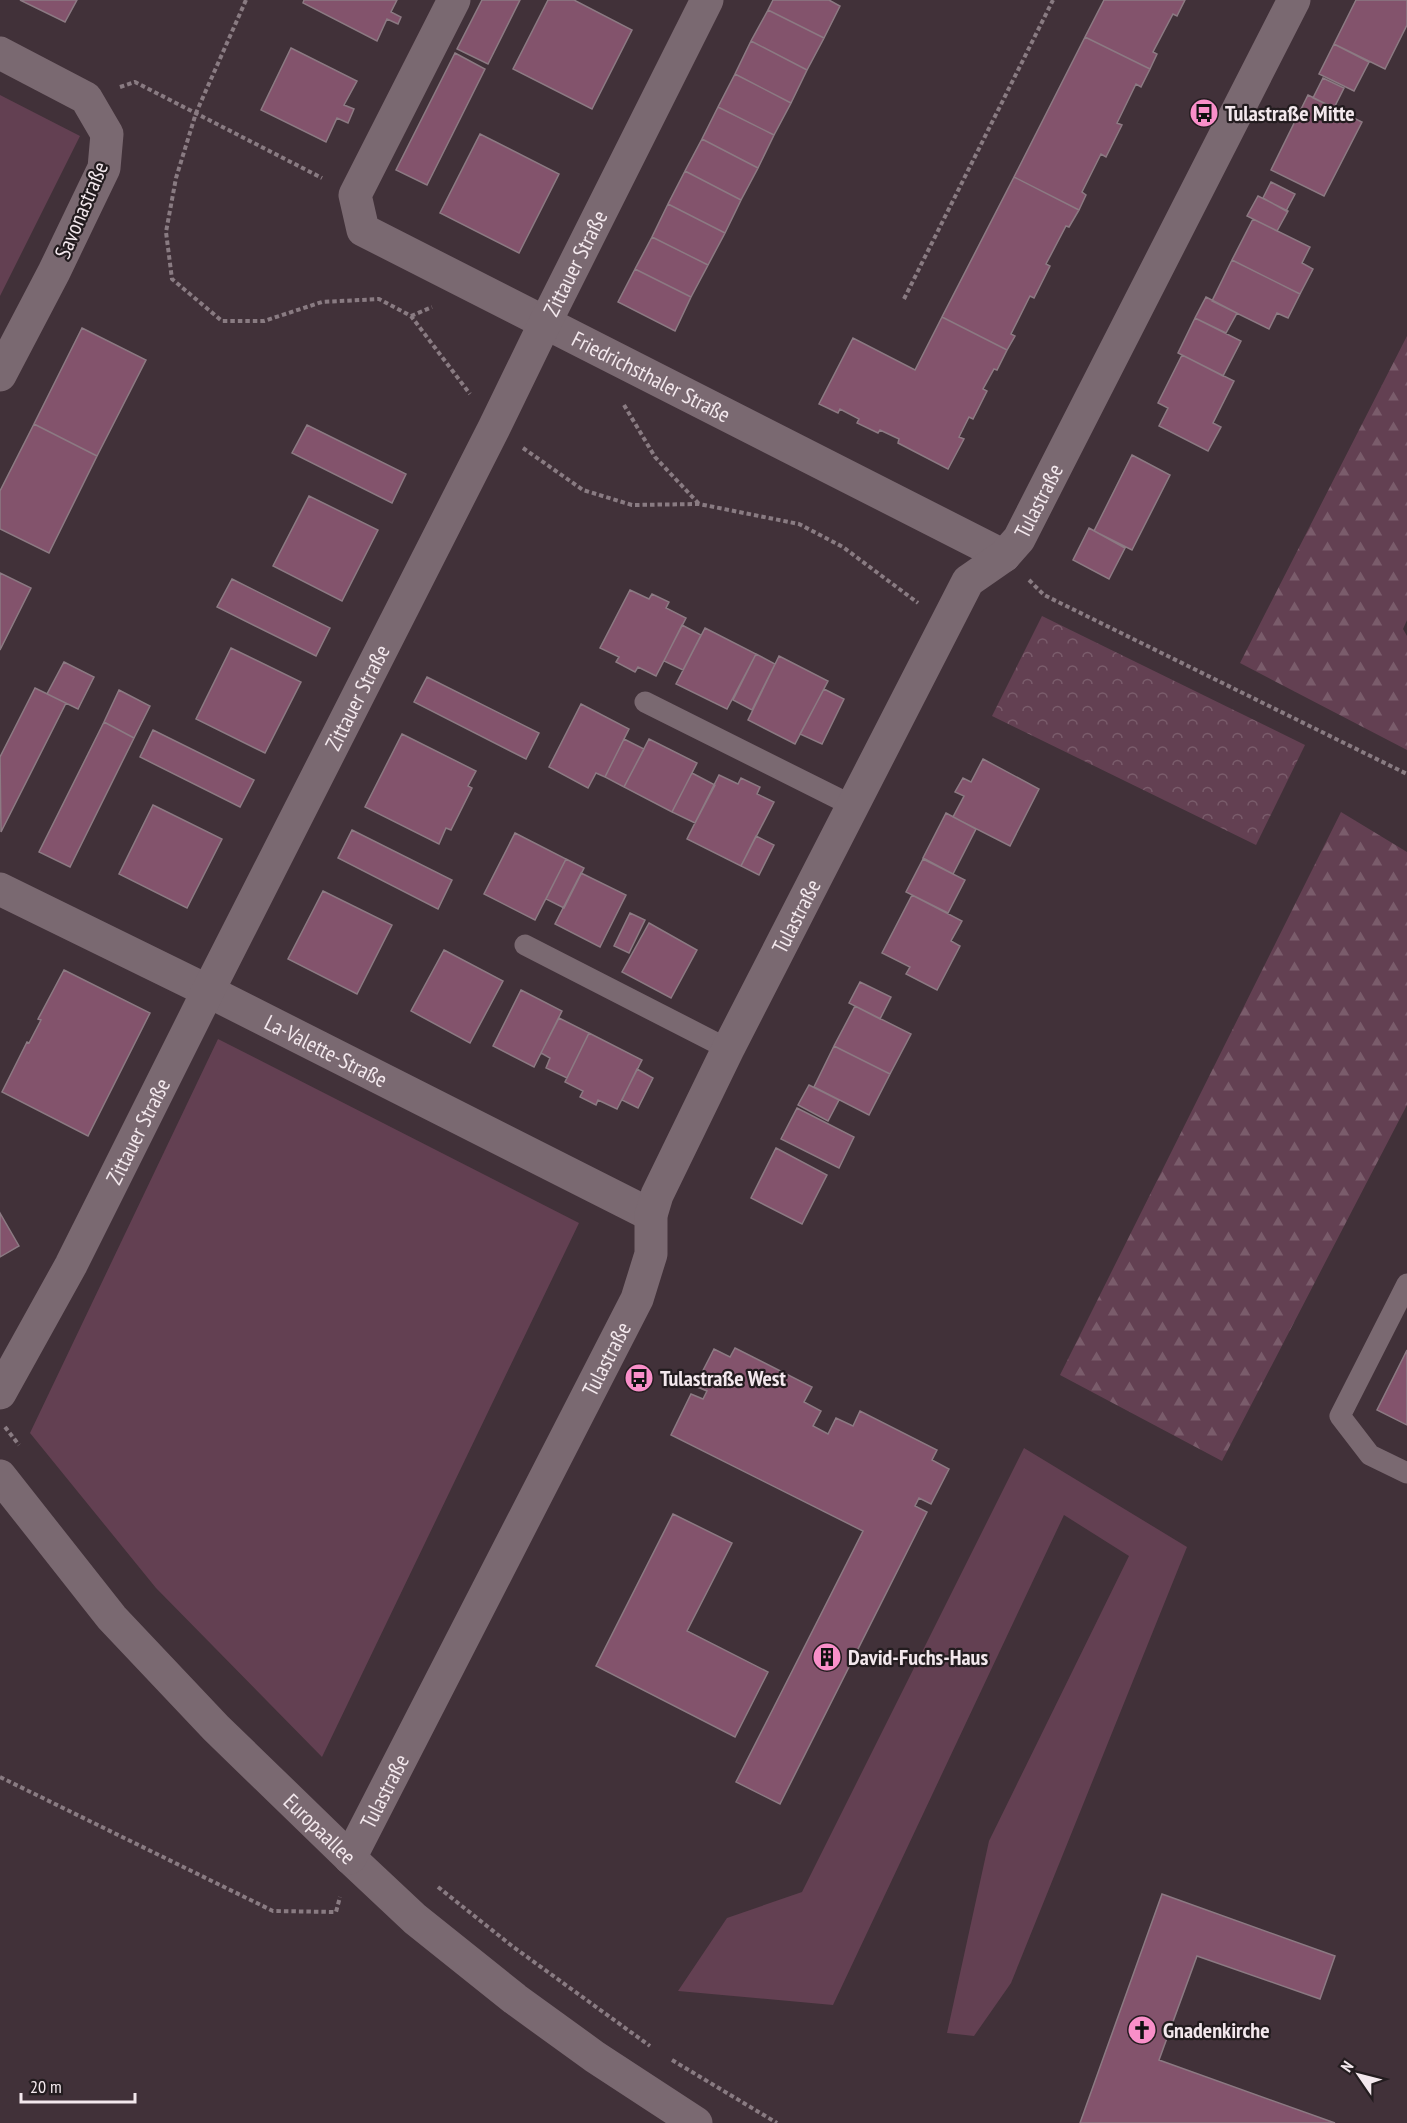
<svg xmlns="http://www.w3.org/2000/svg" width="1407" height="2123" viewBox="0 0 1407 2123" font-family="'PT Sans Narrow',sans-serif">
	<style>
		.grass { fill: #634052 }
		.forest { fill: url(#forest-firs) }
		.park { fill: url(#park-crowns) }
		.building { fill: #83536c; stroke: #8c7a83; stroke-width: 1.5 }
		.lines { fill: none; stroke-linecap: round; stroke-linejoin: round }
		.path { stroke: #897b82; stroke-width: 4; stroke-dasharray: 4.5 3; stroke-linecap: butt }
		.service { stroke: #7a6971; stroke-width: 21 }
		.minor { stroke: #7a6971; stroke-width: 33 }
		.labels { text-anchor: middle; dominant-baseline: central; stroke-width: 4.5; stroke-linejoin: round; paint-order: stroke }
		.poi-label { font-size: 22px; font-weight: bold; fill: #f3e8ed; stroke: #231c1f; text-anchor: start }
		.street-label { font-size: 22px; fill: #f3e8ed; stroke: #231c1f }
	</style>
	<defs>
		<pattern id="forest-firs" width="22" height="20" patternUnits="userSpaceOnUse" patternTransform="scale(1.5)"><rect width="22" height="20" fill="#634052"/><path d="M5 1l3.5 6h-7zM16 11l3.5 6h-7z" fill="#7a5c6b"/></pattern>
		<pattern id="park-crowns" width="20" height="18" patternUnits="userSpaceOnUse" patternTransform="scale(1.5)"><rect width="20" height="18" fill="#634052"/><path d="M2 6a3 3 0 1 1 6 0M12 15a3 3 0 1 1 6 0" fill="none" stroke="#7a5c6b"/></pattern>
	</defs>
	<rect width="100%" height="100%" fill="#413139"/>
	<path class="grass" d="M0 95 80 136 0 296Z
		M218 1039 579 1223 322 1757 156 1588 30 1433Z
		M1024 1448 1187 1547 1011 1983 974 2036 947 2033 989 1841 1129 1556 1064 1515 833 2005 678 1991 727 1918 802 1892Z"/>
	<path class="forest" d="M1407 336V620L1403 629 1407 636V750L1240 663Z
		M1341 812 1407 852V1105L1222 1461 1060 1375Z"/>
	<path class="park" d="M1042 616 1305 745 1256 845 992 716Z"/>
	<path class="building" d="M20 0H77L65 22Z
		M304 0H397L391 12 401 17 398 24 387 19 377 41 303 3Z
		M482 0H520L488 64 457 49Z
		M548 0H574L632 30 592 109 513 69Z
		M773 0H829L840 6 824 38 768 10Z
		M1104 0H1185L1177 16 1173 14 1153 52 1157 54 1150 69 1085 37Z
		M1356 0H1407V25L1385 69 1334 44Z
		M768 10 824 38 807 70 751 41Z
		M1085 37 1150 69 1141 87 1136 84 1117 123 1122 125 1106 157 1101 154 1082 192 1086 195 1079 210 1014 177Z
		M751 41 807 70 791 103 735 74Z
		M1334 44 1369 62 1354 91 1319 74Z
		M291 48 357 81 344 105 354 109 348 123 337 118 326 142 261 110Z
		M455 53 485 69 427 185 396 170Z
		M735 74 791 103 774 135 718 107Z
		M1323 78 1344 88 1334 108 1313 98Z
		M1308 95 1362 122 1324 196 1271 170Z
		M718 107 774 135 758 168 702 139Z
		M480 134 559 174 519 253 440 213Z
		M702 139 758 168 741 200 685 171Z
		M685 171 741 200 725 233 668 204Z
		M1014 177 1079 210 1069 227 1066 226 1046 264 1050 266 1034 298 1030 296 1011 334 1015 336 1007 350 942 317Z
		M1271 182 1295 194 1286 211 1263 198Z
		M1258 196 1288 211 1277 231 1247 216Z
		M668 204 725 233 708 265 652 237Z
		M1253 219 1310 247 1302 263 1313 269 1300 294 1232 260Z
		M652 237 708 265 691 297 635 269Z
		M1232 260 1300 294 1288 318 1277 313 1269 329 1212 301Z
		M635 269 691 297 675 331 618 302Z
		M1206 297 1237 313 1226 333 1195 318Z
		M942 317 1007 350 997 370 994 369 983 389 987 391 973 419 969 417 959 437 964 439 948 469 898 443 899 439 880 430 878 433 857 423 859 419 840 409 838 413 819 404 853 338 915 370Z
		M1195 318 1241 341 1223 376 1178 353Z
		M82 328 146 360 97 456 34 424Z
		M1182 355 1234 381 1213 423 1221 427 1208 451 1159 426 1168 408 1158 403Z
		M34 424 97 456 49 553 0 529V491Z
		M307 425 406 474 392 503 292 453Z
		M1132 455 1170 475 1132 550 1094 531Z
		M309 496 378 530 342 601 273 566Z
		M1089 528 1125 548 1109 579 1073 560Z
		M0 573 31 588 0 650Z
		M232 579 330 628 316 656 217 607Z
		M630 590 649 599 652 594 669 602 666 608 686 618 656 676 638 667 635 672 616 662 619 657 600 648Z
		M682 625 701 635 683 670 664 661Z
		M705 628 756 654 727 709 676 684Z
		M231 648 301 682 265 753 196 719Z
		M756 654 775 664 752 710 733 700Z
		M779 656 828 681 795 744 748 720Z
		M64 662 94 677 78 709 47 694Z
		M427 677 539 733 526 759 414 702Z
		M35 688 66 703 1 832 0 757Z
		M824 689 844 699 822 744 800 734Z
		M119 690 150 706 134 738 104 722Z
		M581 704 629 729 605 777 596 773 588 788 549 767Z
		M104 722 134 738 70 867 39 852Z
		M153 730 254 780 240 807 140 757Z
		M402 734 476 771 468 786 472 788 451 830 446 828 439 844 365 807Z
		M624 739 644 749 624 787 605 777Z
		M649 739 697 763 672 812 624 787Z
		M983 759 1039 789 1010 846 953 817 964 796 955 792 963 778 971 782Z
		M692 773 715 785 695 823 672 812Z
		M719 775 738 784 741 778 760 787 757 794 774 802 741 866 687 839Z
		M153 805 222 839 187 908 119 874Z
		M946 813 976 829 953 874 923 858Z
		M352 830 452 880 438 909 338 858Z
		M515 833 566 859 535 920 484 894Z
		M756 836 774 845 759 875 741 866Z
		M566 859 584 868 564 908 546 899Z
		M923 859 965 880 948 913 906 892Z
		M581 873 626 895 600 947 555 924Z
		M323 891 392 925 357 994 288 959Z
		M912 895 962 921 951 941 960 946 937 990 906 974 910 967 882 953Z
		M630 913 645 920 629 953 614 946Z
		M649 923 697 950 671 998 622 972Z
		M444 950 503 981 470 1043 411 1011Z
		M64 970 150 1013 88 1136 2 1092 27 1042 29 1043 41 1020 38 1019Z
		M860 982 891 997 880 1019 849 1003Z
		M521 990 562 1011 534 1067 493 1046Z
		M855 1006 911 1034 890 1074 834 1046Z
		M559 1018 589 1033 567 1078 546 1068 550 1058 541 1053Z
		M589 1033 642 1060 617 1109 598 1100 596 1105 580 1097 583 1091 565 1082Z
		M834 1046 890 1074 869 1115 814 1087Z
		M637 1069 653 1078 638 1108 622 1100Z
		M809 1085 839 1100 828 1121 798 1105Z
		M797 1108 854 1137 839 1168 781 1139Z
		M776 1148 827 1175 802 1224 751 1198Z
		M0 1213 19 1246 0 1257Z
		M735 1348 812 1387 804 1402 821 1411 813 1426 828 1434 836 1418 853 1426 860 1411 937 1450 932 1460 949 1469 931 1504 919 1498 915 1506 927 1512 780 1804 736 1782 863 1531 671 1435 691 1394 703 1399 707 1391 695 1386 714 1349 730 1357Z
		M1407 1350V1425L1377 1410Z
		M673 1514 732 1543 687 1631 768 1672 735 1737 596 1666Z
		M1162 1894 1335 1956 1320 1999 1197 1956 1159 2060 1335 2123H1080Z"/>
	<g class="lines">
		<path class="path" d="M246 0 196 113 176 178 166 232 172 279 222 321H264L322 302 379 299 411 316 470 394
			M120 87 135 82 322 178
			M904 299 1053 0
			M411 316 432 307
			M624 405 655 457 699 504
			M523 448 583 490 632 505 699 504 799 524 843 547 918 603
			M1029 580 1044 595 1407 774
			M5 1427 19 1445
			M0 1777 273 1911 336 1912 340 1897
			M438 1887 512 1946 650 2046
			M672 2060 777 2123"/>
		<path class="service" d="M645 702 853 806
			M525 945 728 1049
			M1407 1284 1340 1416 1370 1455 1407 1473"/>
		<g class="minor">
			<path id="s1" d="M454 0 355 195 363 230 1004 556"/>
			<path d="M0 53 86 98 107 134 104 168 54 272 0 375"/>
			<path id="s2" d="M0 889 208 991 651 1215"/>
			<path id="s3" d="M0 1393 71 1265 208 991 494 428 545 323 707 0"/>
			<path id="s4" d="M0 1476 112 1618 216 1728 350 1858 415 1919 515 1999 595 2057 696 2123"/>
			<path id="s5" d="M350 1858 637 1299 651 1254V1215L657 1195 728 1049 968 581 1004 556 1019 539 1294 0"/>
		</g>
	</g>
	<defs>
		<g id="bus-disc" transform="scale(1.5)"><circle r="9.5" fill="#f98fc9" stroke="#231c1f"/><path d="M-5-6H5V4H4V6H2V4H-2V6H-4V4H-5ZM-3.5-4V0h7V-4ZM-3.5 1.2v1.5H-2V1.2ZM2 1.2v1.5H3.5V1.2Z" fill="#111"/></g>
		<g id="building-disc" transform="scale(1.5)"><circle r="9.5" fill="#f98fc9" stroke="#231c1f"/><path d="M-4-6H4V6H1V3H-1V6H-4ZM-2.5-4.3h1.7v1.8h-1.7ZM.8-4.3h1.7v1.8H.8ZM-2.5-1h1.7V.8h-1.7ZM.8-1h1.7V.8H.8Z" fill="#111"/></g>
		<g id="church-disc" transform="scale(1.5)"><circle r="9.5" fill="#f98fc9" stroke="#231c1f"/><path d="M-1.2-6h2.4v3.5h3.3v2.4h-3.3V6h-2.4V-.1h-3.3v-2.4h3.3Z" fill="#111"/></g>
	</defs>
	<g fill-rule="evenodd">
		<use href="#bus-disc" x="1204" y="113"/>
		<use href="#bus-disc" x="639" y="1378"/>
		<use href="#building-disc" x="827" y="1657"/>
		<use href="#church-disc" x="1142" y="2030"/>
	</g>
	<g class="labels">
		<g class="poi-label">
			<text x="1225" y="113">Tulastraße Mitte</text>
			<text x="660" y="1378">Tulastraße West</text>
			<text x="848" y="1657">David-Fuchs-Haus</text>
			<text x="1163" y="2030">Gnadenkirche</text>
		</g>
		<g class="street-label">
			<text transform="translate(81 210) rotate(-67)">Savonastraße</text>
			<text stroke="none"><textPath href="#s3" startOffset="1268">Zittauer Straße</textPath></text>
			<text stroke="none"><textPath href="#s1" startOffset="578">Friedrichsthaler Straße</textPath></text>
			<text stroke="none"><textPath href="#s5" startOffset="1533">Tulastraße</textPath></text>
			<text stroke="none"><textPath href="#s3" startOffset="782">Zittauer Straße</textPath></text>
			<text stroke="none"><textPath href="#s5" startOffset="1047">Tulastraße</textPath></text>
			<text stroke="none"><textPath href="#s2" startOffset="364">La-Valette-Straße</textPath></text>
			<text stroke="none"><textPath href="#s3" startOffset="296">Zittauer Straße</textPath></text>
			<text stroke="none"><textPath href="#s5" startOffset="561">Tulastraße</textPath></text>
			<text stroke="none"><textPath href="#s5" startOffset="75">Tulastraße</textPath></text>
			<text stroke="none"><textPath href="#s4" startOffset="477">Europaallee</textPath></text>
		</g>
	</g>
	<g transform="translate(1359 2075) rotate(305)" stroke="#231c1f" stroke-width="4.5" paint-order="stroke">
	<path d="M0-4.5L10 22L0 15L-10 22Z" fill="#f3e8ed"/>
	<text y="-9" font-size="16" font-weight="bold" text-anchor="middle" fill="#f3e8ed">N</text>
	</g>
	<path d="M21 2093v9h114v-9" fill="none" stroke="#f3e8ed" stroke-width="3"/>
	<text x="30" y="2093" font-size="18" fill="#f3e8ed" stroke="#231c1f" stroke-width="4.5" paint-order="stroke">20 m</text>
</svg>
